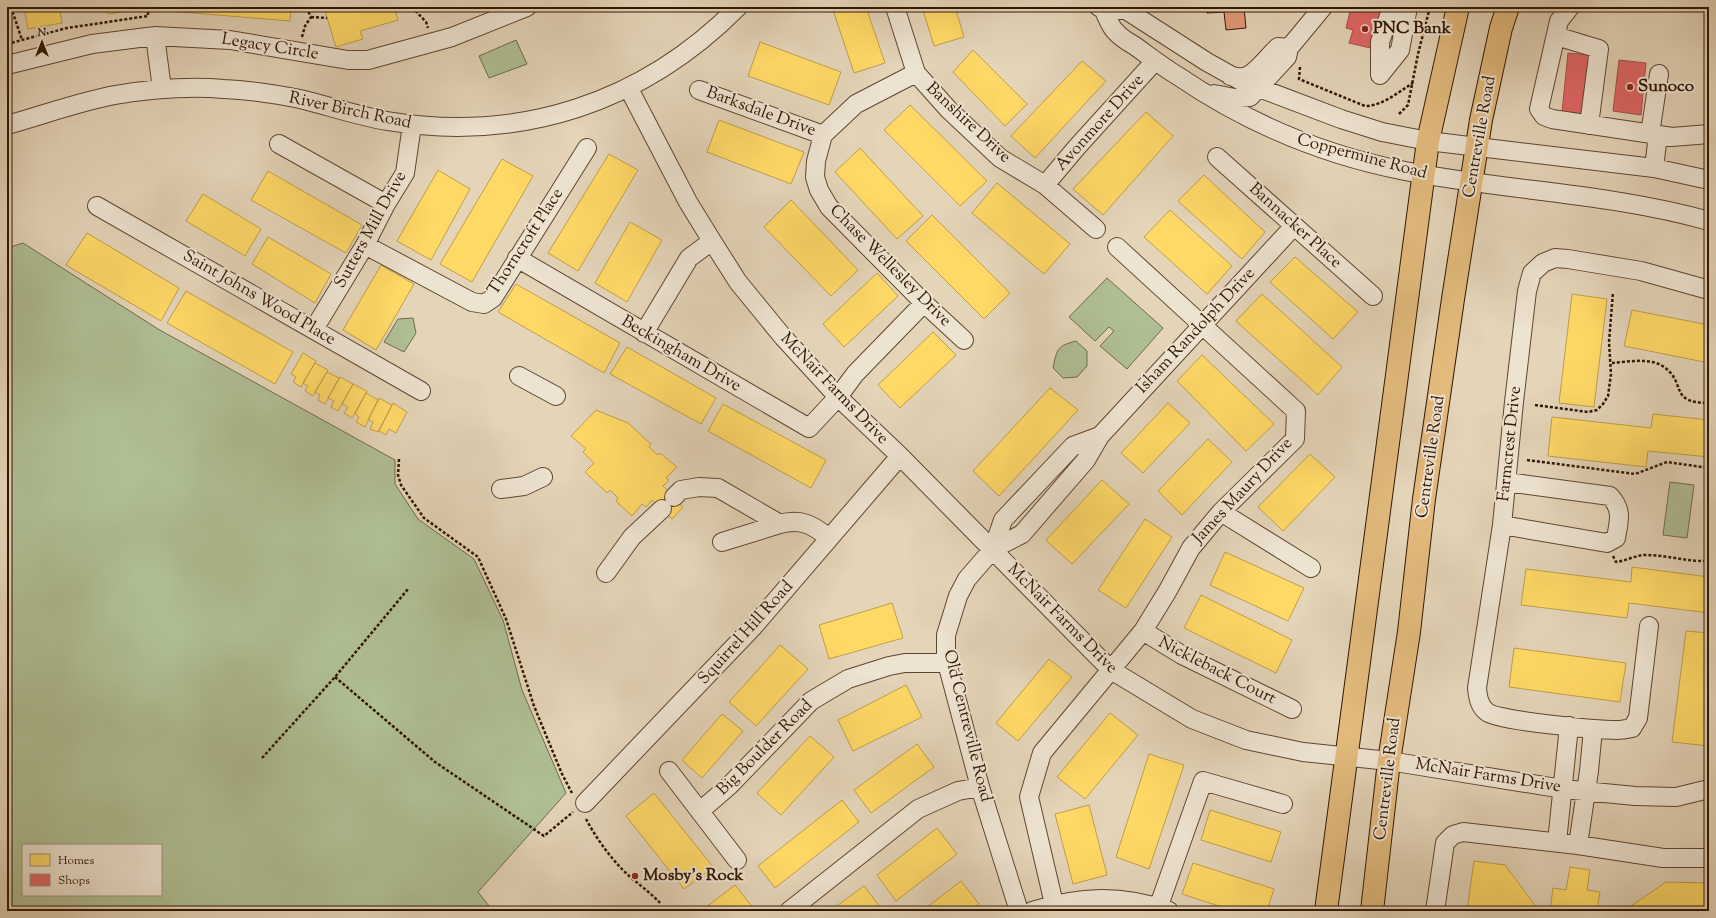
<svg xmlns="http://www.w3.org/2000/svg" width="1716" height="918" viewBox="0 0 1716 918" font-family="'Sorts Mill Goudy',serif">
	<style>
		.green { fill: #afbe93; stroke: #706a4a; fill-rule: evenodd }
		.homes { fill: #ffd966; stroke: #c19e48 }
		.shops { fill: #e06666; stroke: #ac4e48 }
		.building { fill: #e19978; stroke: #311602 }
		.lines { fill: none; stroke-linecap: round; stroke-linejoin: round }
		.minor-casing { stroke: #5e4630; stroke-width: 20 }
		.major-casing { stroke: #311602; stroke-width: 24 }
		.path { stroke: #311602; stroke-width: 2.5; stroke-dasharray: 3 2; stroke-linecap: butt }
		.minor { stroke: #ede3d1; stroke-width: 18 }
		.major { stroke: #e2ba7c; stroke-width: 22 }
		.poi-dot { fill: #8f2418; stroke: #ede3d1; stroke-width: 1.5 }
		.labels { text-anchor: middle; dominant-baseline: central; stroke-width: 4; stroke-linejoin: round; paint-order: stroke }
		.poi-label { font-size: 17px; font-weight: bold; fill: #311602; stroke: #ede3d1; text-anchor: start }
		.street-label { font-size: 17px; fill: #311602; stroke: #ede3d1 }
	</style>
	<rect width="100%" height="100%" fill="#e4d4b8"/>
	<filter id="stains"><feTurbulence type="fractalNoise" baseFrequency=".005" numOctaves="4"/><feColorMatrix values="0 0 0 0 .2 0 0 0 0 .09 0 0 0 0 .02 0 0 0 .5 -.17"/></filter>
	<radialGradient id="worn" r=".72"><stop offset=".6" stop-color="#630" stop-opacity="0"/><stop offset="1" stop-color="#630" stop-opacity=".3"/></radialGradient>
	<path class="green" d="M516 40 527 64 489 78 479 56Z
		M23 243 158 329 395 460V484L418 519 474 559 503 620 522 690 566 793 478 892 493 911H7V248ZM23 845H161V895H23Z
		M1107 278 1163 328 1127 369 1100 346 1114 331 1109 327 1095 341 1069 317Z
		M413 318 416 333 404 352 384 342 398 319Z
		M1076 341 1087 351V366L1077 377 1063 378 1053 368C1057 349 1057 346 1076 341Z
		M1670 482 1694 485 1687 538 1663 535Z"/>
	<path class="homes" d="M24 7H86L60 12 62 23 28 29Z
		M107 7H141V9L108 14Z
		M157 7H291L290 21 157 10Z
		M333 7H394L398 20 360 31 363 39 336 47 325 11 333 8Z
		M832 7H866L885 63 854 73Z
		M922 7H955L964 37 934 46Z
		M760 42 841 72 829 105 748 76Z
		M973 50 1027 104 1005 126 953 72Z
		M1082 61 1106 81 1035 158 1011 136Z
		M910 105 987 181 960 206 884 130Z
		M1146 112 1173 136 1103 215 1073 189Z
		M719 120 804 152 791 184 707 152Z
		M860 148 923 216 897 239 835 172Z
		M609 154 638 170 578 271 548 253Z
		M502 159 533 176 472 282 440 264Z
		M438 170 470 189 431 260 397 241Z
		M268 171 362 225 346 253 251 200Z
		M1204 175 1265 232 1242 259 1178 201Z
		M997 183 1070 244 1044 274 972 213Z
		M203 194 261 229 245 256 186 221Z
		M791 200 858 270 831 296 764 227Z
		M1170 210 1232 266 1207 294 1144 237Z
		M932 215 1010 293 984 319 906 241Z
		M630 222 662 240 627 302 595 283Z
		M87 233 179 288 161 321 66 265Z
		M268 237 331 274 315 303 252 264Z
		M1295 257 1358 312 1333 339 1270 282Z
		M381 265 414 284 376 350 343 330Z
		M877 273 898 296 844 347 823 324Z
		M516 284 620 343 604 373 498 312Z
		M186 291 293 352 275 384 167 323Z
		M1262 294 1342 367 1318 395 1236 321Z
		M1572 294 1607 299 1594 407 1559 403Z
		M1632 310 1709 325V363L1624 346Z
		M933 332 956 355 900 408 878 385Z
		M627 347 716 398 701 424 610 374Z
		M303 353 316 361 301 387 293 382 296 377 291 374Z
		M1202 355 1274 424 1246 451 1177 381Z
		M315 363 328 370 313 396 305 391 308 386 303 383Z
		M327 372 339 378 325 404 318 400 320 395 315 392Z
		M340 377 353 384 338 411 331 407 334 401 328 398Z
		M353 384 367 391 352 418 344 413 348 407 342 404Z
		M1050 388 1078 410 999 496 973 471Z
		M366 393 378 400 365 427 356 422 359 417 355 414Z
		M379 398 392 405 378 432 370 429 373 422 368 420Z
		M393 403 407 412 396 433 389 429 386 435 379 431Z
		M1168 403 1190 423 1143 473 1121 453Z
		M723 404 826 460 811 488 708 431Z
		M596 410 628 423 651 444 649 447 658 455 660 453 677 467 666 478 669 480 663 486 683 507 672 519 652 500 646 507 642 504 632 516 616 501 618 498 610 490 607 493 585 472 594 463 583 452 586 449 571 436Z
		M1653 414 1709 420V457L1648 451 1646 467 1548 456 1552 417 1651 428Z
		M1208 439 1232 462 1182 515 1158 491Z
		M1310 454 1335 477 1283 531 1258 507Z
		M1102 480 1129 504 1072 564 1046 540Z
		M1145 519 1172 537 1126 608 1098 590Z
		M1225 552 1304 588 1288 621 1210 585Z
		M1632 567 1709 577V613L1629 603 1627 618 1521 605 1526 569 1631 582Z
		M1201 595 1292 640 1276 673 1184 628Z
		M892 603 903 638 829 659 819 625Z
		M1686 631 1709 633V746L1672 742Z
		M780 645 808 669 756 726 729 702Z
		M1514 648 1626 663 1620 702 1509 687Z
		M1049 659 1072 677 1018 741 996 723Z
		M906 685 922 717 853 751 838 720Z
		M1110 713 1138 735 1085 799 1057 777Z
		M722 714 743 731 702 778 682 760Z
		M810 736 834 757 781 815 757 793Z
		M917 744 934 767 871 813 854 790Z
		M1149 754 1184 765 1149 869 1116 857Z
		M654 793 713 867 684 889 626 816Z
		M842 800 859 822 775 888 758 866Z
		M1089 805 1107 875 1073 884 1055 814Z
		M1210 810 1281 832 1271 862 1201 840Z
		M937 828 957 854 896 901 877 875Z
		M1474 861 1505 865 1539 911H1467Z
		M1193 863 1274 889 1267 911H1234L1182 894Z
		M1570 867 1590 870 1587 890 1600 892 1597 911H1585L1567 907 1566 911H1550L1553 888 1566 890Z
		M961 881 979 904 970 911H922Z
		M1666 882 1707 883 1709 886V911H1624Z
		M735 885 753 908 749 911H701Z
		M864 886 883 911H830Z"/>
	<path class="shops" d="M1351 7H1386L1375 49 1349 43 1353 30 1346 28Z
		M1568 53 1589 55 1583 114 1562 112Z
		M1619 60 1646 63 1641 115 1613 111Z"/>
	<path class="building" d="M1207 7H1244L1246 28 1226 30 1224 12 1207 13Z"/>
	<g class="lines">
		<g class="minor-casing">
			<path id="minor" d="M895 7 916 73 949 110 1000 158 1045 185 1096 229
				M1099 7 1103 9 1126 10 1207 62 1241 81 1341 119 1382 132 1428 141 1654 168 1709 180
				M1570 7 1559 21 1539 109 1544 116 1552 119 1672 137 1709 134
				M1103 9C1107 16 1110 27 1116 32 1121 38 1128 42 1135 46 1149 56 1163 67 1178 76 1247 123 1323 155 1405 171 1506 191 1610 193 1709 221
				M155 36 162 89
				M1556 36 1599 49 1589 125
				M7 65 92 44 155 36 230 40 348 60H368L452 37 527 7
				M916 73 856 104 823 135 816 161 815 177 819 190 829 207 924 303 964 340
				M1380 75 1400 50 1408 7
				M1380 75V42L1392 7
				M1230 76C1234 76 1239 78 1243 77 1254 76 1269 55 1278 47L1289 48
				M628 87 688 202 712 241 738 282 783 337 838 397 900 456 1111 670 1192 719 1246 740 1303 752 1389 761 1563 789 1635 796 1676 797 1709 789
				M699 90 823 135
				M1214 94 1235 98 1250 97 1287 57 1289 48 1323 7
				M7 125C43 115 78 102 115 95 151 89 188 86 224 89 249 90 275 94 300 99 329 106 358 116 387 121 520 143 643 103 738 7
				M1650 134 1659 74
				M279 144 386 204
				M1217 157 1373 296
				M1654 168 1658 135
				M1045 185 1077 147 1155 61
				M97 206 421 391
				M365 245 472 302 484 304 493 298 587 148
				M517 258 809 428 838 397 855 374 924 303
				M314 329 365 245 386 204 405 173 412 125
				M644 333 689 258 712 241
				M519 376 556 396
				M1100 436 1294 226
				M501 489 524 486 543 477
				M674 497 681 490 699 487 718 488 780 524C801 518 813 525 829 538
				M1221 512 1311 568
				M1502 525 1607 543 1616 538C1619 521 1623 510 1610 496L1507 482
				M722 542 780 524
				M993 549 1022 534 1086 460 1100 436 1073 446 1003 520 993 549 967 579 958 596 946 635V654L947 663 980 787 1019 911
				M606 573 632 537 662 509
				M1649 626 1638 718 1632 728C1627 729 1622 730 1617 730 1599 730 1497 721 1487 712 1479 706 1478 697 1477 688L1502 525 1514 402 1527 291 1532 273 1543 263 1555 258 1568 259 1641 271 1709 290
				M1143 631 1182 655 1292 709
				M669 771 737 860
				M585 803 754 626 900 456
				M700 811 729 786 811 701 848 679 889 666 905 663H947
				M1557 842 1569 726
				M1578 845 1589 771 1593 729
				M1054 904 1029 797 1042 753 1143 631 1167 592 1191 548 1221 512 1295 439 1296 411 1117 247
				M789 911 918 809 958 791 980 787
				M1032 911C1080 896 1121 894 1169 911
				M1157 911 1203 781 1283 804
				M1435 911 1445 843 1453 835 1463 832 1578 845 1663 858H1709"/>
		</g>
		<g class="major-casing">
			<path id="major" d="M1326 911 1428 141 1458 7
				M1372 911 1389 761 1409 632 1424 499 1453 299 1481 120 1501 28 1508 7"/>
		</g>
		<path class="path" d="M11 7 22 40
			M412 7 426 22 428 28
			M311 17 327 18
			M302 37 305 26 311 17 309 13 308 7
			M7 44 67 28 148 16V7
			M1300 67 1299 79 1365 106C1383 106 1398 92 1413 83
			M1399 114 1408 105 1418 54 1430 7
			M1612 363C1628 362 1650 357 1664 367 1687 383 1668 403 1709 403
			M1535 405 1588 412 1597 410 1603 404 1608 396 1611 374 1609 342 1613 292
			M399 459 398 475 401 485 424 518 478 557 506 619 534 706 562 774 572 793
			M1527 460 1635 474 1667 462 1709 468
			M1613 556 1616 562C1626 561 1635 555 1646 555 1667 555 1688 562 1709 561
			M335 677 435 762 544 836 573 812
			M262 758 335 677 408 589
			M586 819C595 836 607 853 620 867 632 880 648 890 660 903"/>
		<use href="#minor" class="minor"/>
		<use href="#major" class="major"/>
	</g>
	<g class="poi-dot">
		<circle cx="1365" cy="29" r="4"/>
		<circle cx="1630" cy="87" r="4"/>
		<circle cx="635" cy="876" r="4"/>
	</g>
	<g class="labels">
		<g class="poi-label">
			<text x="1373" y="29">PNC Bank</text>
			<text x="1638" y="87">Sunoco</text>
			<text x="643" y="876">Mosby's Rock</text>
		</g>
		<g class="street-label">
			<text transform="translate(270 47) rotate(9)">Legacy Circle</text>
			<text transform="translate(350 111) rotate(12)">River Birch Road</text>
			<text transform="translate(761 112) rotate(20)">Barksdale Drive</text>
			<text transform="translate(968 123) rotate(43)">Banshire Drive</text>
			<text transform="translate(1100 123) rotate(-48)">Avonmore Drive</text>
			<text transform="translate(1480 137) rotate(-80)">Centreville Road</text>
			<text transform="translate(1362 157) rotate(15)">Coppermine Road</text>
			<text transform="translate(1295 226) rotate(42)">Bannacker Place</text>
			<text transform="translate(371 230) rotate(-61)">Sutters Mill Drive</text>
			<text transform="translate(526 242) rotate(-57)">Thorncroft Place</text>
			<text transform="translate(890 266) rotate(45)">Chase Wellesley Drive</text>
			<text transform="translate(259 298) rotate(30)">Saint Johns Wood Place</text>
			<text transform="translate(1196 331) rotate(-47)">Isham Randolph Drive</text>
			<text transform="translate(681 354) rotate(30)">Beckingham Drive</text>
			<text transform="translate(834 389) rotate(46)">McNair Farms Drive</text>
			<text transform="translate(1510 444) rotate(-84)">Farmcrest Drive</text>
			<text transform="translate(1431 457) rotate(-82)">Centreville Road</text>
			<text transform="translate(1243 491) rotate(-47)">James Maury Drive</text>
			<text transform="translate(1062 619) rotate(45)">McNair Farms Drive</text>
			<text transform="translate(746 633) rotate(-48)">Squirrel Hill Road</text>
			<text transform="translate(1217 671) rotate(27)">Nickleback Court</text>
			<text transform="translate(967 726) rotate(76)">Old Centreville Road</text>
			<text transform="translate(765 748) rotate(-45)">Big Boulder Road</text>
			<text transform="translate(1488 776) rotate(9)">McNair Farms Drive</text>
			<text transform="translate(1388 779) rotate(-83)">Centreville Road</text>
		</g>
	</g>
	<rect width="1716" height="918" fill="none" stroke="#e4d4b8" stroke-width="24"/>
	<rect x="8" y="8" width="1700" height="902" fill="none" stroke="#311602" stroke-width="2"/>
	<rect x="12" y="12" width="1692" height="894" fill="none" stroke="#311602"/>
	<rect x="22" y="844" width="140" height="52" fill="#ede3d1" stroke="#a2917e"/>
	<rect x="30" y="854" width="20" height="12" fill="#ffd966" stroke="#a2917e"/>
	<text x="58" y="864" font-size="12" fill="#311602">Homes</text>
	<rect x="30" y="874" width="20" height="12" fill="#e06666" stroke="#a2917e"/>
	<text x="58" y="884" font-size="12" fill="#311602">Shops</text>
	<g transform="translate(42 42)" stroke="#ede3d1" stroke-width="3" paint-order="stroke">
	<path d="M0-3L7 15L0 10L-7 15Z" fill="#311602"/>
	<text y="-6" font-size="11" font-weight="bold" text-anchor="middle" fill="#311602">N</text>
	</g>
	<rect width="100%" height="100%" filter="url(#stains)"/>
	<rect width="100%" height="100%" fill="url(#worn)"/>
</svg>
